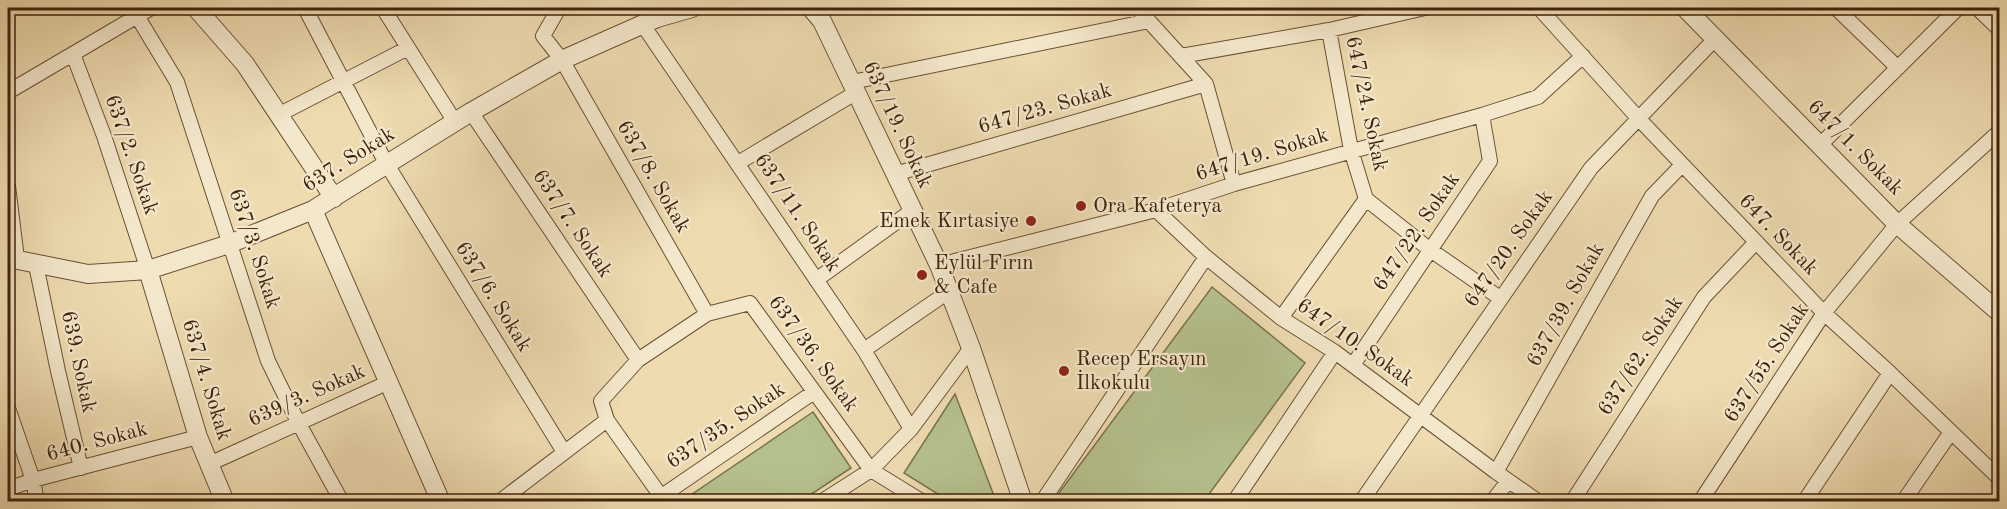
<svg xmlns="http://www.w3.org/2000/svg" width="2007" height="509" viewBox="0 0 2007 509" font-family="'Old Standard TT',serif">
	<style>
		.green { fill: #b5c18d; stroke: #7a724c; stroke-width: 1.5 }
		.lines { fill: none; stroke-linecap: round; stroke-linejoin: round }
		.minor-casing { stroke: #6b5035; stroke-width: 16 }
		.tertiary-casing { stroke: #6b5035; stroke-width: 20 }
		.minor { stroke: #f4e8cc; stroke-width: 14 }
		.tertiary { stroke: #f4e8cc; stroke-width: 18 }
		.poi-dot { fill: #8f2418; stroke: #f4e8cc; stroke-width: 2 }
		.labels { text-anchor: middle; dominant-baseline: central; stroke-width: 4.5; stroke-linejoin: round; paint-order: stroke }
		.street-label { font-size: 21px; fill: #3f220c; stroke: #f4e8cc }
		.poi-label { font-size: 21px; fill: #3f220c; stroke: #f4e8cc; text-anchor: start }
	</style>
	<rect width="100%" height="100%" fill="#eedbb0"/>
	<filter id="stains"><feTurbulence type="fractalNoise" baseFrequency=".00333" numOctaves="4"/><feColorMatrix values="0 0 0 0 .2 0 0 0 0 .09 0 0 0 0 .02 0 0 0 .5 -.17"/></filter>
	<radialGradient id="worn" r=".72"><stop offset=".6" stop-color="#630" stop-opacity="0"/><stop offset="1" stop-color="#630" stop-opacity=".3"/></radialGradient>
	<path class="green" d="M1212 287 1305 363 1204 501H1056V497Z
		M955 394 996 501H949L904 473Z
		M813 412 851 468 801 501H682Z"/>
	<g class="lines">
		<g class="minor-casing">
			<path id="minor" d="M134 8 137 16 177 82 268 361 298 422 342 502
				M305 8 386 163 564 452
				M383 8 455 122
				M559 8 543 36 562 60 707 314
				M1137 8 1206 84 1234 184
				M1539 8 1639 119 1824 313 1890 373 2000 479
				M1836 8 1898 68
				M1977 8 2000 30
				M643 25 864 350 911 429
				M1329 30 1351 150 1366 199 1429 249 1500 298
				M73 54 104 136 148 270
				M1181 56 1329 30 1425 8
				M852 82 1149 21
				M8 92 151 8
				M471 112 638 360
				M278 115 408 48
				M1820 145 1958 8
				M738 163 857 92
				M895 174 1206 84
				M8 186 17 259
				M1156 210 1206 257 1281 318 1335 352 1496 472 1539 502
				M36 265 58 371 81 468
				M939 265 1156 210 1234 184 1482 115 1538 97 1583 56
				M816 280 913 210
				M1281 318 1366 199
				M864 350 948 292
				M1353 365 1490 161 1482 115
				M8 408 33 480 37 502
				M209 464 389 382
				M1496 472 1652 196 1682 165
				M8 489 33 480 198 437
				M499 502 607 420
				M653 502 814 392
				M665 502 607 420 601 401 638 360 707 314 750 303 871 470 923 502
				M821 502 871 470 911 429 971 348
				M1042 502 1206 257
				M1234 502 1335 352
				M1361 502 1591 168 1715 39
				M1492 502 1508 481
				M1572 502 1704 297 1756 242
				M1700 502 1824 313 1897 224 2000 131
				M1804 502 1890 373
				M1903 502 1951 432"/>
		</g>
		<g class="tertiary-casing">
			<path id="tertiary" d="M196 8 245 64 334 198
				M811 8 822 21 939 265 971 348 1023 502
				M1685 8 1897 224 2000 313
				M313 210 441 502
				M8 258 88 274 148 270 229 244 313 210 471 112 562 60 657 18 692 8
				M148 270 198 437 225 502"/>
		</g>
		<use href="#minor" class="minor"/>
		<use href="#tertiary" class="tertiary"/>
	</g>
	<g class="poi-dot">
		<circle cx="1081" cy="206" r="6"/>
		<circle cx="1031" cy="221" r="6"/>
		<circle cx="922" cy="275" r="6"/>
		<circle cx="1064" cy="371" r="6"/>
	</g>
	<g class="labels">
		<g class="street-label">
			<text transform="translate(1366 104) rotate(78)">647/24. Sokak</text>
			<text transform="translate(1045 109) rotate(-16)">647/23. Sokak</text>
			<text transform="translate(897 125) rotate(65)">637/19. Sokak</text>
			<text transform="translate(1855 148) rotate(45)">647/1. Sokak</text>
			<text transform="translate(131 155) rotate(71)">637/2. Sokak</text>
			<text transform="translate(1262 155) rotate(-17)">647/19. Sokak</text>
			<text transform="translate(349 160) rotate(-32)">637. Sokak</text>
			<text transform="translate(653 177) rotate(60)">637/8. Sokak</text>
			<text transform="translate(797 213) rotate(56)">637/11. Sokak</text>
			<text transform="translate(572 224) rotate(56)">637/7. Sokak</text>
			<text transform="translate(1417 232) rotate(-56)">647/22. Sokak</text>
			<text transform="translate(1778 235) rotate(46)">647. Sokak</text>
			<text transform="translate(254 249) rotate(72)">637/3. Sokak</text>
			<text transform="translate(1509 249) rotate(-55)">647/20. Sokak</text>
			<text transform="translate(493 297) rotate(58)">637/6. Sokak</text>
			<text transform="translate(1566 305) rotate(-61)">637/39. Sokak</text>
			<text transform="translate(1355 343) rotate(35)">647/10. Sokak</text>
			<text transform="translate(813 354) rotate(54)">637/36. Sokak</text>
			<text transform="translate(1641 356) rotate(-57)">637/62. Sokak</text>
			<text transform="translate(78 362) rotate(78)">639. Sokak</text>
			<text transform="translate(1767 363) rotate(-57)">637/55. Sokak</text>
			<text transform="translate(206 380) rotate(73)">637/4. Sokak</text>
			<text transform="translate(307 396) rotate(-24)">639/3. Sokak</text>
			<text transform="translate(726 426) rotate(-34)">637/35. Sokak</text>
			<text transform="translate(97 442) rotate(-15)">640. Sokak</text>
		</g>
		<g class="poi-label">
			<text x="1093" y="206">Ora Kafeterya</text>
			<text x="1019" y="221" text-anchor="end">Emek Kırtasiye</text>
			<text x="934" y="263">Eylül Fırın<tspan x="934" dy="24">&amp; Cafe</tspan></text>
			<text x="1076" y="359">Recep Ersayın<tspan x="1076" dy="24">İlkokulu</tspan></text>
		</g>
	</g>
	<rect width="2007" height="509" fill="none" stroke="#eedbb0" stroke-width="30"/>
	<rect x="9" y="9" width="1989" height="491" fill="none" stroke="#3f220c" stroke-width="3"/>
	<rect x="15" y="15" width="1977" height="479" fill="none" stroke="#3f220c" stroke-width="1.5"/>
	<rect width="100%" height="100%" filter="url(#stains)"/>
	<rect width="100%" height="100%" fill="url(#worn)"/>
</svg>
